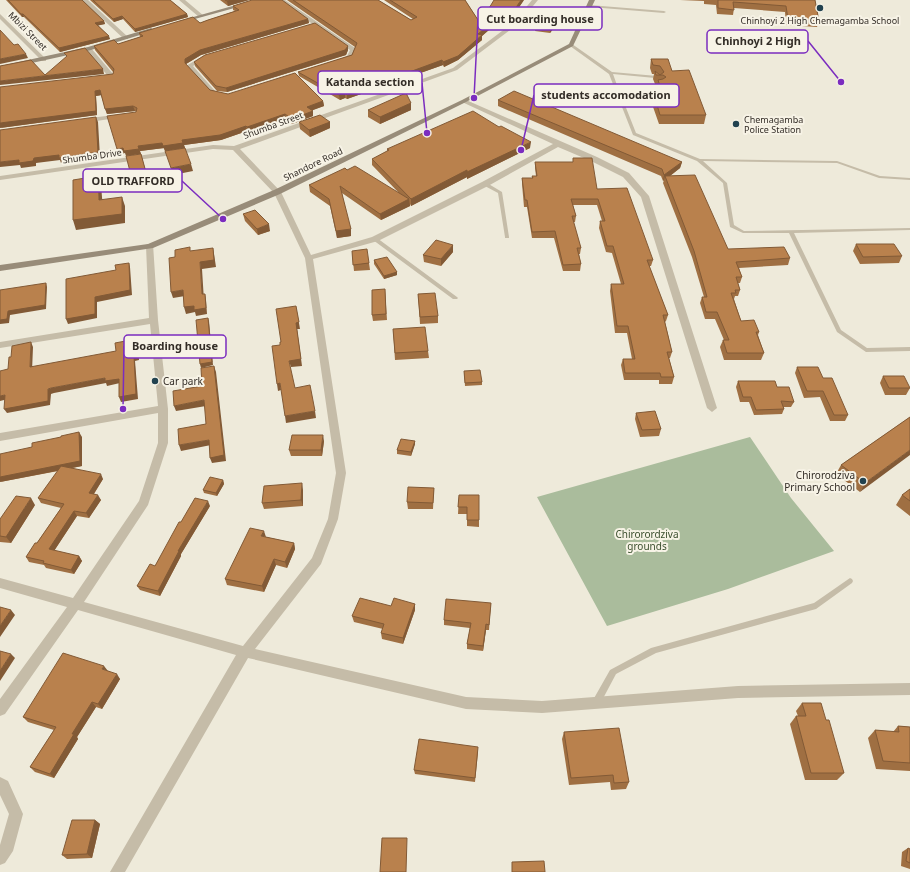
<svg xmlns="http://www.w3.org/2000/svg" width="910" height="872" viewBox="0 0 910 872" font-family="'Noto Sans',sans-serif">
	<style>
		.green { fill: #aabc9c }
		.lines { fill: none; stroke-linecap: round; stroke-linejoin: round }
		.lane { fill: #c5bca8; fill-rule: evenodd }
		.street { fill: #c5bca8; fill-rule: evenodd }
		.secondary { fill: #988c79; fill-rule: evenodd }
		.wall { fill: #9f6f42 }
		.shaded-wall { fill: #825a36 }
		.building { fill: #b9814d; stroke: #825a36 }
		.poi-dot { fill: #21424f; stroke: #f7f3e6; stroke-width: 1.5 }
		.labels { text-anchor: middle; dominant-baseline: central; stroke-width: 4; stroke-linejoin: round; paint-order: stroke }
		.far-poi-label { font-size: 9px; fill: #332d27; stroke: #f7f3e6 }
		.far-street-label { font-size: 9px; fill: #332d27; stroke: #f7f3e6 }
		.poi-label { font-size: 10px; fill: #332d27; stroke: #f7f3e6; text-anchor: start }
		.park-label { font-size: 10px; fill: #3a4e2d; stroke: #f7f3e6 }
		.leader { fill: none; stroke: #7b2cbf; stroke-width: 1.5 }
		.callout-dot { fill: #7b2cbf; stroke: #f7f3e6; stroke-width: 1.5 }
		.callout { fill: #f7f3e6; stroke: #7b2cbf; stroke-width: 1.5 }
		.callout-label { font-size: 11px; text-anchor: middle; font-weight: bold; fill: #332d27 }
	</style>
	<rect width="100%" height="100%" fill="#eeeada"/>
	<path class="green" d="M750 437 791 498 834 551 728 589 607 626 537 497Z"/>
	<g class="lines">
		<path class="lane" d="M589 5 664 11 666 12 664 13 590 7 588 6Z
			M570 44H572L612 72 657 76 661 81 660 82H658L655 78 613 74 618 88 661 85 663 86 661 87 619 90 636 133 700 159 837 161 880 176 910 178V180L879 178 837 163 703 161 727 183 734 225 744 231 910 228V230L794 233 841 330 867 348 910 347V351L866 352 837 332 789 233H743L730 227 723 183 697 161 633 135 609 74 570 46Z
			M483 183H487L502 192 509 237V238H505V237L498 193 483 185Z
			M373 238H377L457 297 458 298 457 299H453L373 240Z
			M850 578 852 579 853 581 852 583 816 609 656 653 616 674 599 706 596 707 593 706 592 703 593 700 610 670 651 648 814 603Z"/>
		<path class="street" d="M82 0H88L128 37V39H124Z
			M179 0H185L204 16 199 17Z
			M278 0H285L355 48 356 49 352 58 337 62V60L347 56 350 50Z
			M532 0H538L518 24 457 70 240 149 281 192 311 255 372 237 482 182 553 144 462 102V100H466L597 157 629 173 649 196 717 408 712 412 707 408 641 197 623 177 591 161 558 147 488 186 378 241 313 259 346 473 338 519 321 564 255 649 466 697 542 701 738 686 910 683V695L738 698 542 713 466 709 248 658 125 872H110L236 655 78 610 5 714 0 716V699L67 607 0 588V578L73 598 139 501 158 443V413L0 441V433L158 406 150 324 0 348V342L149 318 146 246 147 244H153L158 320 168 409V443L148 505 84 602 243 646 312 558 328 519 336 473 305 258 274 193 233 150 213 149 0 180V176L213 145 234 146 453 68 514 22Z
			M0 14 46 59V61H42L0 19Z
			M87 48H91L114 75V77L99 78V76L107 75 87 50Z
			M206 54 208 55V57L193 66 216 92 225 94V96L212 94 186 66Z
			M121 114 123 115V117L83 123 80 121 83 119Z
			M0 777 8 781 23 814 13 851 5 863 0 865V845L9 814 0 795Z"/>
		<path class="secondary" d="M254 0H263L184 22 179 21Z
			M589 0H595L573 46 466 102 280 194 153 248 0 271V265L148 244 274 190 462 100 569 44Z
			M151 28 154 30 153 31 91 50 0 70V66L88 47Z"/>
	</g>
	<path class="wall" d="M6 0H82L104 21 105 24 98 25 110 39 60 52 24 17H22Z
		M90 0H170L187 14 188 17 135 32 123 19 114 22Z
		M220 0H249L228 6Z
		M287 0H378L411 20 413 19 384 0H465L480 23 524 0 515 13H511L498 22 482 36V40L458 60 444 67 443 65 347 99 345 98 340 100 299 76 298 72 352 55 355 47Z
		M680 0H815L819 21 817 27 786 25 785 12 734 8 733 15 717 14 716 5 704 4V1Z
		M233 6 308 19 309 23 201 55 186 64V65L210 90 228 94 323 101 324 106 312 110 313 116 292 124 286 118 248 132 247 131 221 140 184 145 185 148 165 151 164 148 140 151 141 154 125 153 118 154 136 111H135L107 114 101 95 96 96 97 115 0 128 113 74V72L95 50 94 46 118 44 140 37 139 33 200 23 208 20 235 11 233 10Z
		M563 16 550 33 535 31 536 26Z
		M348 50 346 55 227 92 217 91 195 66 194 62Z
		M651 59 672 71 706 115 704 124H659L652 104 654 95H658L656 89 657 84H655L653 79 654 74H652L650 68Z
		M498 100 682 162 680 168 670 176 728 249 790 258 788 265 739 268 742 277 740 283H738L740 290 738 296H735L734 299 741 321 759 332 758 335 764 353 761 360H724L720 347 723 340H724L715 319H705L700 303 702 297H704L692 257 663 183 664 180 663 181 661 176 498 106Z
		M411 103V110L380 124 368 117V110Z
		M299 122H330V128L310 137 300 129Z
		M530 148 467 179V177L411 206 410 204V206L381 220 342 193 351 236 337 238 330 206 310 192 309 185 347 170 399 193 372 165V159L387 152V149Z
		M573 158 653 260 651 266H649L668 315 666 321 665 322 672 352 670 358H669L674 377 672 384H659V380H624L621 365 623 359H632L627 333H615L610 291 611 284H621L612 253 606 252 599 228 600 221H602L597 205H573L576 216 575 222H573L581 248 580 254H579L581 264 580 271H563L554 238H532L527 207H524L522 184V178H532V176H536L535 168V162H573Z
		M243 214 270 231 258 235 245 221Z
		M856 244 902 256 899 263 860 264 853 251Z
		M352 251 369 263 370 270 354 271Z
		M453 252 441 266 424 262 423 255Z
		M374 260 397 272V275L384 279 374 264Z
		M385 289 387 320 373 321 372 315Z
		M418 294 438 316V323L420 324Z
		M393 329 428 351 429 358 395 360Z
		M797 367 823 378 848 415 845 421H830L820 397 804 398 795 373Z
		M464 371 482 382V385L465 386Z
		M883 376 910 388 906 395H885L880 383Z
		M738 381 777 387 794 402 791 407H784V409L782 414 754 415 749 402H740L736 387Z
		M636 413 661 429 659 436 640 437 635 419Z
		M910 417 860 492 836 474 841 465Z
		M82 437V466L72 468 103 479 94 494 101 500 89 518 77 516 54 551 79 556 82 561 74 574 46 568 44 565 29 562 26 557 37 543 61 508 41 503 38 498 58 471 0 482Z
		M324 441 322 456H291L289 450Z
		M415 441V444L411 456 397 454V450Z
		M223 480 224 484 217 496 204 493 203 490Z
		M434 488 433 509H408L407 502Z
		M910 489V516L896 505 902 495Z
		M303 490V506L264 509 262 503Z
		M459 495H479V527L467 526V514H458Z
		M35 505 11 543 0 542V519Z
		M210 506 181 554V556L160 596 140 590 137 586 155 566 181 522Z
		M266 537 294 543 295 549 287 568 276 565 264 592 227 585 225 579Z
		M491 603 489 630H486L483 651 467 649V644L470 628 444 625V620Z
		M415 604V610L403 644 382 639 381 633 383 629 354 622 352 616 391 606Z
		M108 671 120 679 102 709 96 707 77 737 78 739 54 778 35 772 30 767 54 730 28 722 23 717Z
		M802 703 826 720 844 773 837 780H805L790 724 796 716H798L796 711Z
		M898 726 910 727V771L876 769 868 738 875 730 893 732Z
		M564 732 629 782 626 789 611 790 610 782 569 785 562 739Z
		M478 752 475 782 415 774 414 770Z
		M95 820 100 824 92 858 67 859 62 855Z
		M908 848 910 849V869L901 866 902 852Z"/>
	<path class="shaded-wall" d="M232 0H249L228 6 227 1Z
		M521 0H524L515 13V9Z
		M511 8V13L498 22 482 36V40L458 60 444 67 443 62 498 18Z
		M563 11V16L550 33V28Z
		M21 14H23L24 17H22Z
		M187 14 188 17 135 32V29Z
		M122 16 123 19 114 22 113 19Z
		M308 19 309 23 201 55 186 64V68L185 63V59L200 50Z
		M104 21 105 24 96 26 95 23Z
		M109 36 110 39 60 52 59 48Z
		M348 46V50L346 55 227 92 226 88Z
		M26 54 28 58 0 64V59Z
		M442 60 443 65 347 99V95Z
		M103 69 104 74 0 85V81Z
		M100 90 102 95 96 96 97 115 0 128V123L95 91Z
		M345 93V98L340 100 339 95Z
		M323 101 324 106 308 112 307 107Z
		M411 103V110L380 124V117Z
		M133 106 135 111 107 114 105 109Z
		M313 111V116L292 124V119Z
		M285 114 286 118 248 132 247 127Z
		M96 117 98 122 100 157 61 163 60 160 36 163V166L21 168 20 165 0 167V162L34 158Z
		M330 122V128L310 137 309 130Z
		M246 126 247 131 221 140 184 145 185 148 165 151 163 146 182 140Z
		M531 142 530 148 467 179V172Z
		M162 143 164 148 140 151 138 146Z
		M123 148 139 149 141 154 126 156 125 153 118 154 117 149Z
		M141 154 149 183 134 186 132 179Z
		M682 162 680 168 666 179 665 176 664 180 663 181 664 175Z
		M191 164 193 171 173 175 171 168Z
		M467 170V177L411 206V199Z
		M98 176 101 185 103 209 99 200Z
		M122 197 125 206V223L76 230 73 220Z
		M409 199 410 206 381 220 380 214Z
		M269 224 270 231 258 235 257 229Z
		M351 229V236L337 238 336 231Z
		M453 245V252L441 266V259Z
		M213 248 214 254 216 267 202 269 204 301 202 294 200 262Z
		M129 263 130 267 132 295 97 302V318L68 324 66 319 95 297Z
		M397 272V275L384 279V276Z
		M46 283 47 287 46 309 10 315 9 323 0 324V320L8 311Z
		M183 290 185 296 173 298 171 292Z
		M205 294 206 300 207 314 196 316 195 312 186 314 184 307Z
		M296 306 300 329H297L302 366 291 367 289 361 296 323Z
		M208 318 209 321 213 365 201 368 200 364Z
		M136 339 138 344 139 360 135 361 138 399 121 402 119 397Z
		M31 342 33 347 32 371 30 367Z
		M214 366 216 372 226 461 212 463 210 458Z
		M105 378 119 379 120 383 107 386 106 383 54 393 51 394 50 405 7 413 4 409 51 388Z
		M280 383 281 390 278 391 277 384Z
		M5 395 8 399 0 401V396Z
		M204 400 206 406 176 411 174 406Z
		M315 411 316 418 286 423 285 416Z
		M79 432 82 437V466L0 482V477Z
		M323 435 324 441 322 456 321 450Z
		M209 440 211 445 181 451 179 445Z
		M415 441V444L411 456V452Z
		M910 450V455L860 492 865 483Z
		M101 474 103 479 91 498 89 493Z
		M223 480 224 484 217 496 216 493Z
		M302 483 303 490V506L301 500Z
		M98 495 101 500 89 518 86 513Z
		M31 498 35 505 11 543 6 537Z
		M208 501 210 506 181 554V556L160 596 158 591 178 551Z
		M74 511 77 516 52 554 49 549Z
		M264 531 266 537 261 536Z
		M294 543 295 549 287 568 285 562Z
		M79 556 82 561 74 574 71 570Z
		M274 559 276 565 264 592 262 586Z
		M415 604V610L403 644V638Z
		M11 610 15 615 0 637V626Z
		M486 624V630L483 651V646Z
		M11 654 15 658 0 681V671Z
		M104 666 108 671 102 669Z
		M117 674 120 679 102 709 98 704Z
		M92 702 96 707 77 737 78 739 54 778 50 774 72 734Z
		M95 820 100 824 92 858 87 854Z"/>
	<path class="building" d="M8 0H82L104 21 95 23 109 36 59 48 23 14H21Z
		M93 0H170L187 14 135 29 122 16 113 19Z
		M225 0H232L227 1Z
		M252 0H282L308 19 200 50 185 59V63L210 90 228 94 295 73 323 101 307 107 313 111 292 119 285 114 247 127 246 126 220 135 182 140 183 143 163 146 162 143 138 146 139 149 124 151 123 148 117 149 107 116 136 112 137 108 133 106 105 109 100 90 95 91 96 111 0 123V87L113 74 114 69 94 46 114 40 118 44 143 36 139 33 193 17 200 23 208 20 239 10 233 6Z
		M293 0H378L411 20 417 17 390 0H465L480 23 494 0H521L515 9 511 8 498 18 478 34 482 35 458 56 443 62 442 60 347 95 345 93 339 95 298 72 352 55 357 43Z
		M718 0H815L819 21 788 19 786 6 733 2 734 10 718 8Z
		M315 23 348 46 345 50 226 88 216 86 194 62 205 55Z
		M0 30 14 45 18 44 26 54 0 59Z
		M85 48 103 69 0 81V66L31 60 45 75 67 56 64 53Z
		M651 59H668L672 71 689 70 706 115H660L654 95H663L658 80 663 79 666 77 663 75H656L655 71 660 75 664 72 660 66 653 65Z
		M514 91 682 162 664 175 662 169 498 100Z
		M406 93 411 103 380 117 368 110Z
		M473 111 499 127 501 126 531 142 467 172V170L411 199 372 159 389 150 387 149Z
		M320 115 330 122 309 130 299 122Z
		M96 117 98 152 59 158V155L34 158 33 161 19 163V160L0 162V130Z
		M185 148 191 164 171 168 165 151Z
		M141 154 147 176 132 179 126 156Z
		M573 158H592L597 189 627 188 653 260H647L668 315H663L672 352H667L674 377H661L660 373H625L623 359H635L628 326H617L611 284H624L613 246H607L600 221H605L598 199H571L576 216H572L581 248H577L581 264 563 265 555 231 532 232 527 200H525L522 178H533L532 176H537L535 162H573Z
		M355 166 409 199 380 214 340 186 351 229 336 231 329 199 309 185 345 168 347 170Z
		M695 175 728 249 784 247 790 258 736 262 742 277H736L740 290H735L736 293H731L741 321 754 320 759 332H756L764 353H727L723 340H729L717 312H706L702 297H707L694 251 665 176Z
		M98 176 99 200 122 197V214L73 220V180Z
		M255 210 269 224 257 229 243 214Z
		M436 240 453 245 441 259 423 255Z
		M856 244H894L902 256 863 257Z
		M190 247V251L213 248 214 260 200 262 202 294H205L206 308 194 310V306L184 307 183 290 171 292 169 258 175 257V250Z
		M367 249 369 263 353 265 352 251Z
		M387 257 397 272 384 276 374 260Z
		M129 263 130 290 95 297V314L66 319V279L116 270 115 265Z
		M46 283 45 305 8 311 7 319 0 320V290Z
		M385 289 386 314 372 315V290Z
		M435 293 438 316 420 317 418 294Z
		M296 306 299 322 296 323 301 359 289 361 295 388 310 385 315 411 285 416 280 383 277 384 272 346 280 345V342H281L276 309Z
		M208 318 212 362 200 364 196 320Z
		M425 327 428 351 395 353 393 329Z
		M136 339 137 355 134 356 136 394 119 397V379L105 381V378L51 388 48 389V401L4 409 5 395 0 396V371L8 369 9 357H11L12 346 31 342 30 367 116 351 115 343Z
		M214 366 224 455 210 458 209 440 179 445 178 429 206 424 204 400 174 406 173 391 202 386 201 368Z
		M797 367H818L823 378H832L848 415H834L823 391H807Z
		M480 370 482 382 465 383 464 371Z
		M883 376H904L910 388H889Z
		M738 381H775L777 387H789L794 402 781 401 784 409 756 410 751 397H743Z
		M655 411 661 429 642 430 636 413Z
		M910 417V450L865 483 841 465Z
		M79 432 80 461 0 477V454L32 447V443L61 437V436Z
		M292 435H323L321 450H289Z
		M401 439 415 441 411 452 397 450Z
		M61 466 101 474 89 493 98 495 86 513 74 511 49 549 79 556 71 570 43 563 44 561 26 557 35 543H37L64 504 38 498Z
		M210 477 223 480 216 493 203 490Z
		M302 483 301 500 262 503 264 486Z
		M408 487 434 488 433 503 407 502Z
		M910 489V501L902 495Z
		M459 495H479V520H467V507H458Z
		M16 496 31 498 6 537 0 536V519Z
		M195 498 208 501 178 551H179L158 591 137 586 150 564 155 566 179 522H181Z
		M250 528 264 531 261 536 294 543 285 562 274 559 262 586 225 579Z
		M360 598 391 606 394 598 415 604 403 638 381 633 384 624 352 616Z
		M446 599 491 603 489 625 486 624 483 646 467 644 471 623 444 620Z
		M0 607 11 610 0 626Z
		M0 651 11 654 0 671Z
		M63 653 104 666 102 669 117 674 98 704 92 702 72 734H74L50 774 30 767 56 727 23 717Z
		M802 703H821L826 720H829L844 773H811L796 716H806Z
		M898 726 910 727V763L883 761 875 730 899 732Z
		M619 728 629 782 614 783 613 775 571 778 564 732Z
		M419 739 478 747 475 778 414 770Z
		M72 820H95L87 854 62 855Z
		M382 838H407L406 872H380Z
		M908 848 910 849V863L906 861Z
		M544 861 545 872H512V862Z"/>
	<g class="poi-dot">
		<circle cx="820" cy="8" r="4"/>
		<circle cx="736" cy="124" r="4"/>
		<circle cx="155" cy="381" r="4"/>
		<circle cx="863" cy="481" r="4"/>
	</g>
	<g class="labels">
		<g class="far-poi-label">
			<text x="820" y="20">Chinhoyi 2 High Chemagamba School</text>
			<text x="744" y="119" text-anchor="start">Chemagamba<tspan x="744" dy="10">Police Station</tspan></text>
		</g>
		<g class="far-street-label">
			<text transform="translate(28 31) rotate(45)">Mbizi Street</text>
			<text transform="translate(273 125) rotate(-20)">Shumba Street</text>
			<text transform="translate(92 156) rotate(-8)">Shumba Drive</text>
			<text transform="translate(313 164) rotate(-26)">Shandore Road</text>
		</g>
		<g class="poi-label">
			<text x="163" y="381">Car park</text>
			<text x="855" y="475" text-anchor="end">Chirorodziva<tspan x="855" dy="12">Primary School</tspan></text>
		</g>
		<g class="park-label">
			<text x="647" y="534">Chirorordziva<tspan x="647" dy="12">grounds</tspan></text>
		</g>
	</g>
	<path class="leader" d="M474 98L478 19M841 82L808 41M427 133L422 83M521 150L534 95M223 219L182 181M123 409L124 346"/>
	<g class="callout-dot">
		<circle cx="474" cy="98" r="4"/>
		<circle cx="841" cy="82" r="4"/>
		<circle cx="427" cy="133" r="4"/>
		<circle cx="521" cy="150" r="4"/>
		<circle cx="223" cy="219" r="4"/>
		<circle cx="123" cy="409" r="4"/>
	</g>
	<g class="callout">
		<rect x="478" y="7" width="124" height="23" rx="4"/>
		<rect x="707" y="30" width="101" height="23" rx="4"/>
		<rect x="318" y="71" width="104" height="23" rx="4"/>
		<rect x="534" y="84" width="145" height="23" rx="4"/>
		<rect x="83" y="169" width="99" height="23" rx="4"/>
		<rect x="124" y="335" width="102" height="23" rx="4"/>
	</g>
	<g class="callout-label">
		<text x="540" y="23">Cut boarding house</text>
		<text x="758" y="45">Chinhoyi 2 High</text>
		<text x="370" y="86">Katanda section</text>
		<text x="606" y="99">students accomodation</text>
		<text x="133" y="185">OLD TRAFFORD</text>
		<text x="175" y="350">Boarding house</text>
	</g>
</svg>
